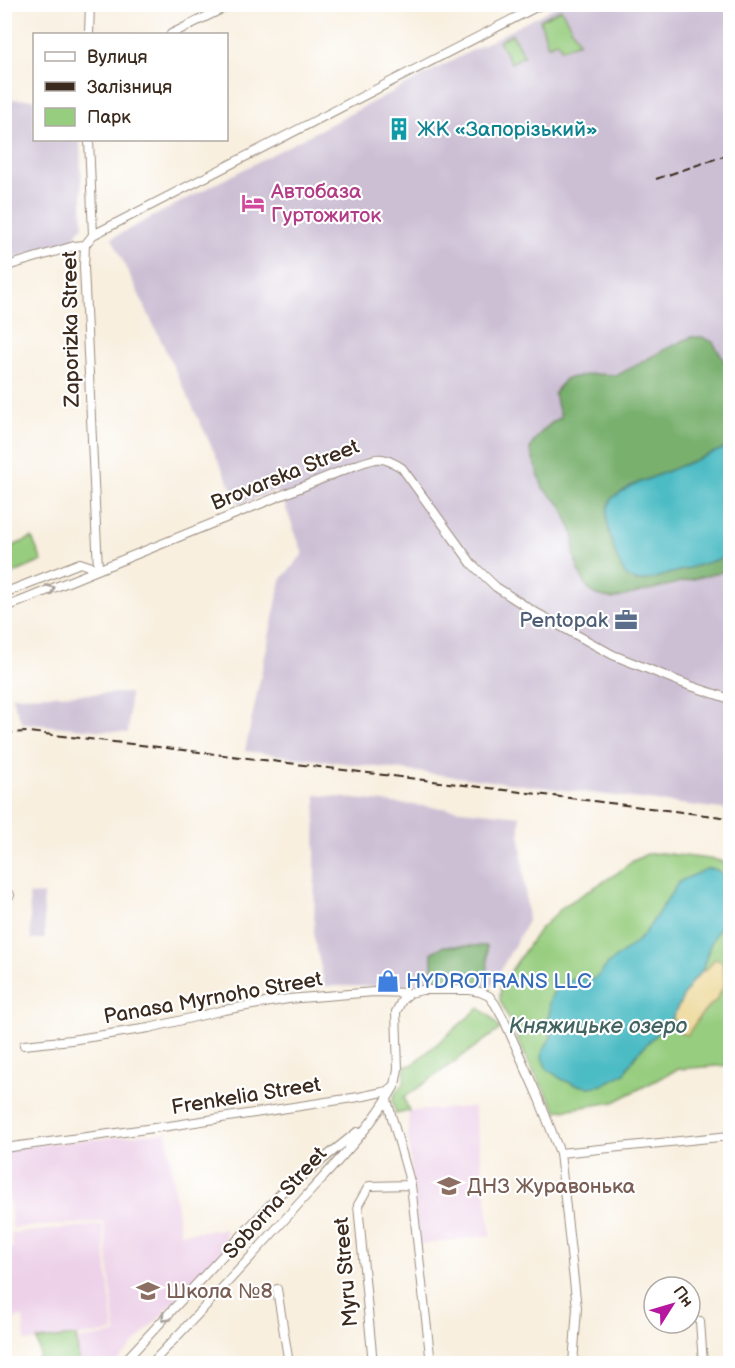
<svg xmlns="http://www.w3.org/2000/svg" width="735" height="1368" viewBox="0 0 735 1368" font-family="'Balsamiq Sans',sans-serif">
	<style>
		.built { fill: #edd1e9 }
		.industrial { fill: #ccbfd4 }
		.green { fill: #97cd7f; stroke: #697c4e; stroke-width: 1.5 }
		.forest { fill: #79b06e; stroke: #5a6d46; stroke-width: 1.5 }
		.sand { fill: #eeda9e; stroke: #94825e; stroke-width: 1.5 }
		.water { fill: #4cbbc4; stroke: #447271; stroke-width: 1.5 }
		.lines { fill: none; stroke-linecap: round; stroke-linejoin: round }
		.minor-casing { stroke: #9a8c7e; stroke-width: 10 }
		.minor { stroke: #fff; stroke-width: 8 }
		.rail { stroke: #3b2a1e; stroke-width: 2; stroke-dasharray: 9 4.5; stroke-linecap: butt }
		.oneway { stroke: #a79f9a }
		.labels { text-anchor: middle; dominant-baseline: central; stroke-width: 4.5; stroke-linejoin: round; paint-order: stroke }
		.culture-label { font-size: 21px; fill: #0d838f; stroke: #fff; text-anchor: start }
		.hotel-label { font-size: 21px; fill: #b23c85; stroke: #fff; text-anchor: start }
		.street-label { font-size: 21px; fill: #3b2a1e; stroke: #fff }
		.service-label { font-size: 21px; fill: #4e5e75; stroke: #fff; text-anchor: end }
		.shop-label { font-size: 21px; fill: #366cbe; stroke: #fff; text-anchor: start }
		.education-label { font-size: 21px; fill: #785e54; stroke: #fff; text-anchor: start }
		.water-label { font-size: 22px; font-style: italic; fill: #426460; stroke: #fff }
	</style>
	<rect width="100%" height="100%" fill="#fff"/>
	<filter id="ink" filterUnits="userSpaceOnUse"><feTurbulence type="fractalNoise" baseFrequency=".0167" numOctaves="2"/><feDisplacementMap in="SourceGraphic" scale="12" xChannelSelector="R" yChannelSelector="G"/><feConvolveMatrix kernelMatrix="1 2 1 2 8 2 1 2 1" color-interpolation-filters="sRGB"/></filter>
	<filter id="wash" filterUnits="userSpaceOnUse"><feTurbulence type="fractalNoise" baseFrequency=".008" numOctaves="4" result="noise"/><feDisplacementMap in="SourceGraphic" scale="24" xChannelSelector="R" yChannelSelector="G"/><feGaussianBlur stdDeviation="1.35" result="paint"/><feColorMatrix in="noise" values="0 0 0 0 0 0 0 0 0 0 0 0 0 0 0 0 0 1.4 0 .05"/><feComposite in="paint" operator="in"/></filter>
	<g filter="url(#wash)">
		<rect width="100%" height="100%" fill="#f8efdf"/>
		<path class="built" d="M474 1107 491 1235 419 1245 408 1136 409 1111Z
			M167 1132 180 1233 225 1229 226 1247 116 1363H79L77 1340 116 1334 104 1222 12 1228 4 1148Z
			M102 1225 114 1332 25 1342 23 1317 5 1320 4 1249 13 1248 11 1233Z"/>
		<path class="industrial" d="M559 5H730V810L245 751 281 580 303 554 283 500 276 491 239 504 112 238Z
			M34 99V140H80L83 226 71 241 5 261V100Z
			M130 693 128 733 22 723 11 696Z
			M316 795 520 816V834L528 921 491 987 325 986 314 937Z
			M43 894 45 939H31L29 895Z"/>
		<path class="green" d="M561 9 579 42 562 49 557 41 548 46 540 20Z
			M512 34 524 56 511 63 499 41Z
			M32 538 42 561 5 577V549Z
			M661 853 717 860 730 864V1065L678 1069 614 1102 557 1111 530 1066 500 1000 501 985 539 930 564 906 616 874 633 861 647 854Z
			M479 1008 491 1017 500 1029 404 1098 409 1111 396 1114 392 1100 397 1090 404 1084 405 1066 412 1065Z
			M76 1336 79 1363H36L40 1355 37 1340Z"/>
		<path class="forest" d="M691 337H702L713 342 730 371V446L631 486 612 498 635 581 648 580 730 556V570L613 599 597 595 589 590 579 572 574 554V535L561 505 543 488 530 449C537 434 547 425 561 417L554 394 565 379 591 374 618 375 664 350Z
			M444 946H487L488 977 479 983H432V952Z"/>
		<path class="sand" d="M715 959 722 961 725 983 717 999 701 1015 687 1035 681 1033 675 1027V1020L672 1018 690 984 702 971 706 970Z"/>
		<path class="water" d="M730 446V556L648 580C641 581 635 582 629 578 619 571 607 529 607 516 606 510 610 503 612 498L631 486Z
			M706 869H715L724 875 727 882 726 915 710 945 702 971 690 984 672 1018 636 1055 625 1073 602 1085 590 1087 576 1085 563 1080 547 1069 542 1058 543 1050 552 1036 547 1029V1022L550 1010 549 1003 553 993 566 982 575 979H593L600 974 608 964 634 944 645 933 678 883C683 878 699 874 706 869Z"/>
	</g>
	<g filter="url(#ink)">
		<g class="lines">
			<g class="minor-casing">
				<path id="minor" d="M89 34 90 4
					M171 34 232 4
					M89 140 93 235
					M4 267 74 246 85 245
					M98 569 84 267 85 245 93 235 542 4
					M4 593 80 563 98 569
					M4 608 356 465C378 457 382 455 402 468L472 564 496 587 533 611 613 655 688 685 730 699
					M4 896 10 895
					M24 1045 71 1040 149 1028 224 1010 288 999 374 992 410 993 422 990H470L480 992 489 996 495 1004 504 1020 539 1099 560 1153 577 1308 573 1364
					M387 1100 411 1185 431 1364
					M4 1148 169 1126 359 1097 388 1091 395 1085 398 1069 396 1012 402 1000 410 993
					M560 1153 730 1136
					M277 1289 289 1364
					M700 1321 703 1364
					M122 1364 281 1193 357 1132
					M151 1364C203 1309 254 1254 304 1198 336 1163 371 1128 394 1087
					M373 1364 358 1205 369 1186 411 1185"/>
			</g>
			<use href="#minor" class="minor"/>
			<path class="rail" d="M656 179 730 154
				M4 733 28 732 175 749 730 818"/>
		</g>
		<defs><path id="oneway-chevron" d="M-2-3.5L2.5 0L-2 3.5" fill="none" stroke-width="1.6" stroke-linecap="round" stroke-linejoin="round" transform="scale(1.5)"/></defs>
		<g class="oneway">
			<use href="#oneway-chevron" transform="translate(51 589) rotate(-23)"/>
			<use href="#oneway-chevron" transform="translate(165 1318) rotate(133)"/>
		</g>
	</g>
	<defs>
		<g id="building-bare" transform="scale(1.8)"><path d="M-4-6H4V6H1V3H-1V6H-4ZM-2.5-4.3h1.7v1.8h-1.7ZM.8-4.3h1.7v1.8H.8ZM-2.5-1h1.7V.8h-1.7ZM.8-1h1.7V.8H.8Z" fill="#0f9aa8" stroke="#fff" stroke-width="2.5" paint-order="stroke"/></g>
		<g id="hotel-bare" transform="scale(1.8)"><path d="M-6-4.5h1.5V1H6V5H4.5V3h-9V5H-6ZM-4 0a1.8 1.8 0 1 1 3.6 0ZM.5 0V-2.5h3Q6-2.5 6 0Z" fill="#d1479c" stroke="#fff" stroke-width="2.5" paint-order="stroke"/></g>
		<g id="office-bare" transform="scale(1.8)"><path d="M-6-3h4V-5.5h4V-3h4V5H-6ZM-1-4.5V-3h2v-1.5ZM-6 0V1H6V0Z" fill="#5c6f8a" stroke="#fff" stroke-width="2.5" paint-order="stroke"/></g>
		<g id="shop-bare" transform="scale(1.8)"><path d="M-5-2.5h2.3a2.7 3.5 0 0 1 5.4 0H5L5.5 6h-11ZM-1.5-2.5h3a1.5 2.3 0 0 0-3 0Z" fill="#3f7fe0" stroke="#fff" stroke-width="2.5" paint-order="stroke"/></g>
		<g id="school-bare" transform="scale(1.8)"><path d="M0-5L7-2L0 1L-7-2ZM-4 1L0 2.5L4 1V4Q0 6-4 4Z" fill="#8d6e63" stroke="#fff" stroke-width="2.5" paint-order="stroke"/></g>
	</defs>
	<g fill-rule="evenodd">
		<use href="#building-bare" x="399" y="129"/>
		<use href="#hotel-bare" x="253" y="203"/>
		<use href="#office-bare" x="626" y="620"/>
		<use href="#shop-bare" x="388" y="981"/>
		<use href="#school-bare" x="449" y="1186"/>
		<use href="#school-bare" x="148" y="1291"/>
	</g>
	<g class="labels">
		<g class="culture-label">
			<text x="417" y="129">ЖК «Запорізький»</text>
		</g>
		<g class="hotel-label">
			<text x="271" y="191">Автобаза<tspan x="271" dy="24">Гуртожиток</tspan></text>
		</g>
		<g class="street-label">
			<text transform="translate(71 329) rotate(-91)">Zaporizka Street</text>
			<text transform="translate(285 475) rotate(-22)">Brovarska Street</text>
			<text transform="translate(213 998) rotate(-10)">Panasa Myrnoho Street</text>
			<text transform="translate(246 1096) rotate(-9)">Frenkelia Street</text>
			<text transform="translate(275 1203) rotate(-48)">Soborna Street</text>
			<text transform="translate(346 1272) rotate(-95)">Myru Street</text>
		</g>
		<g class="service-label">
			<text x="608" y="620">Pentopak</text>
		</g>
		<g class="shop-label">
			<text x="406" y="981">HYDROTRANS LLC</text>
		</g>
		<g class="education-label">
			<text x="467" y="1186">ДНЗ Журавонька</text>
			<text x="166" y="1291">Школа №8</text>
		</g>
		<g class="water-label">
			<text x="598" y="1026">Княжицьке озеро</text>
		</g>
	</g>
	<rect width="735" height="1368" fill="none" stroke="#fff" stroke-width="24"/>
	<rect x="33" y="33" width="195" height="108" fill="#ffffff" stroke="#b1aaa5" stroke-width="1.5"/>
	<rect x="45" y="52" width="30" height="9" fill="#ffffff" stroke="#b1aaa5" stroke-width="1.5"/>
	<text x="87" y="63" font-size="18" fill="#3b2a1e">Вулиця</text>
	<rect x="45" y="82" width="30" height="9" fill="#3b2a1e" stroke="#b1aaa5" stroke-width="1.5"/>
	<text x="87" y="93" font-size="18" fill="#3b2a1e">Залізниця</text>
	<rect x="45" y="108" width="30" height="18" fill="#97cd7f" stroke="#b1aaa5" stroke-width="1.5"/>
	<text x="87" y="123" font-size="18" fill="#3b2a1e">Парк</text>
	<g transform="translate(672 1305) rotate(53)"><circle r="28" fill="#ffffff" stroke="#b1aaa5" stroke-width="1.5"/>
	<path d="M0-4.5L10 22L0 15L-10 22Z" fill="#b5179e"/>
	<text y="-9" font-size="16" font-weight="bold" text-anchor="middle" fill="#3b2a1e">Пн</text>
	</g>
</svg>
